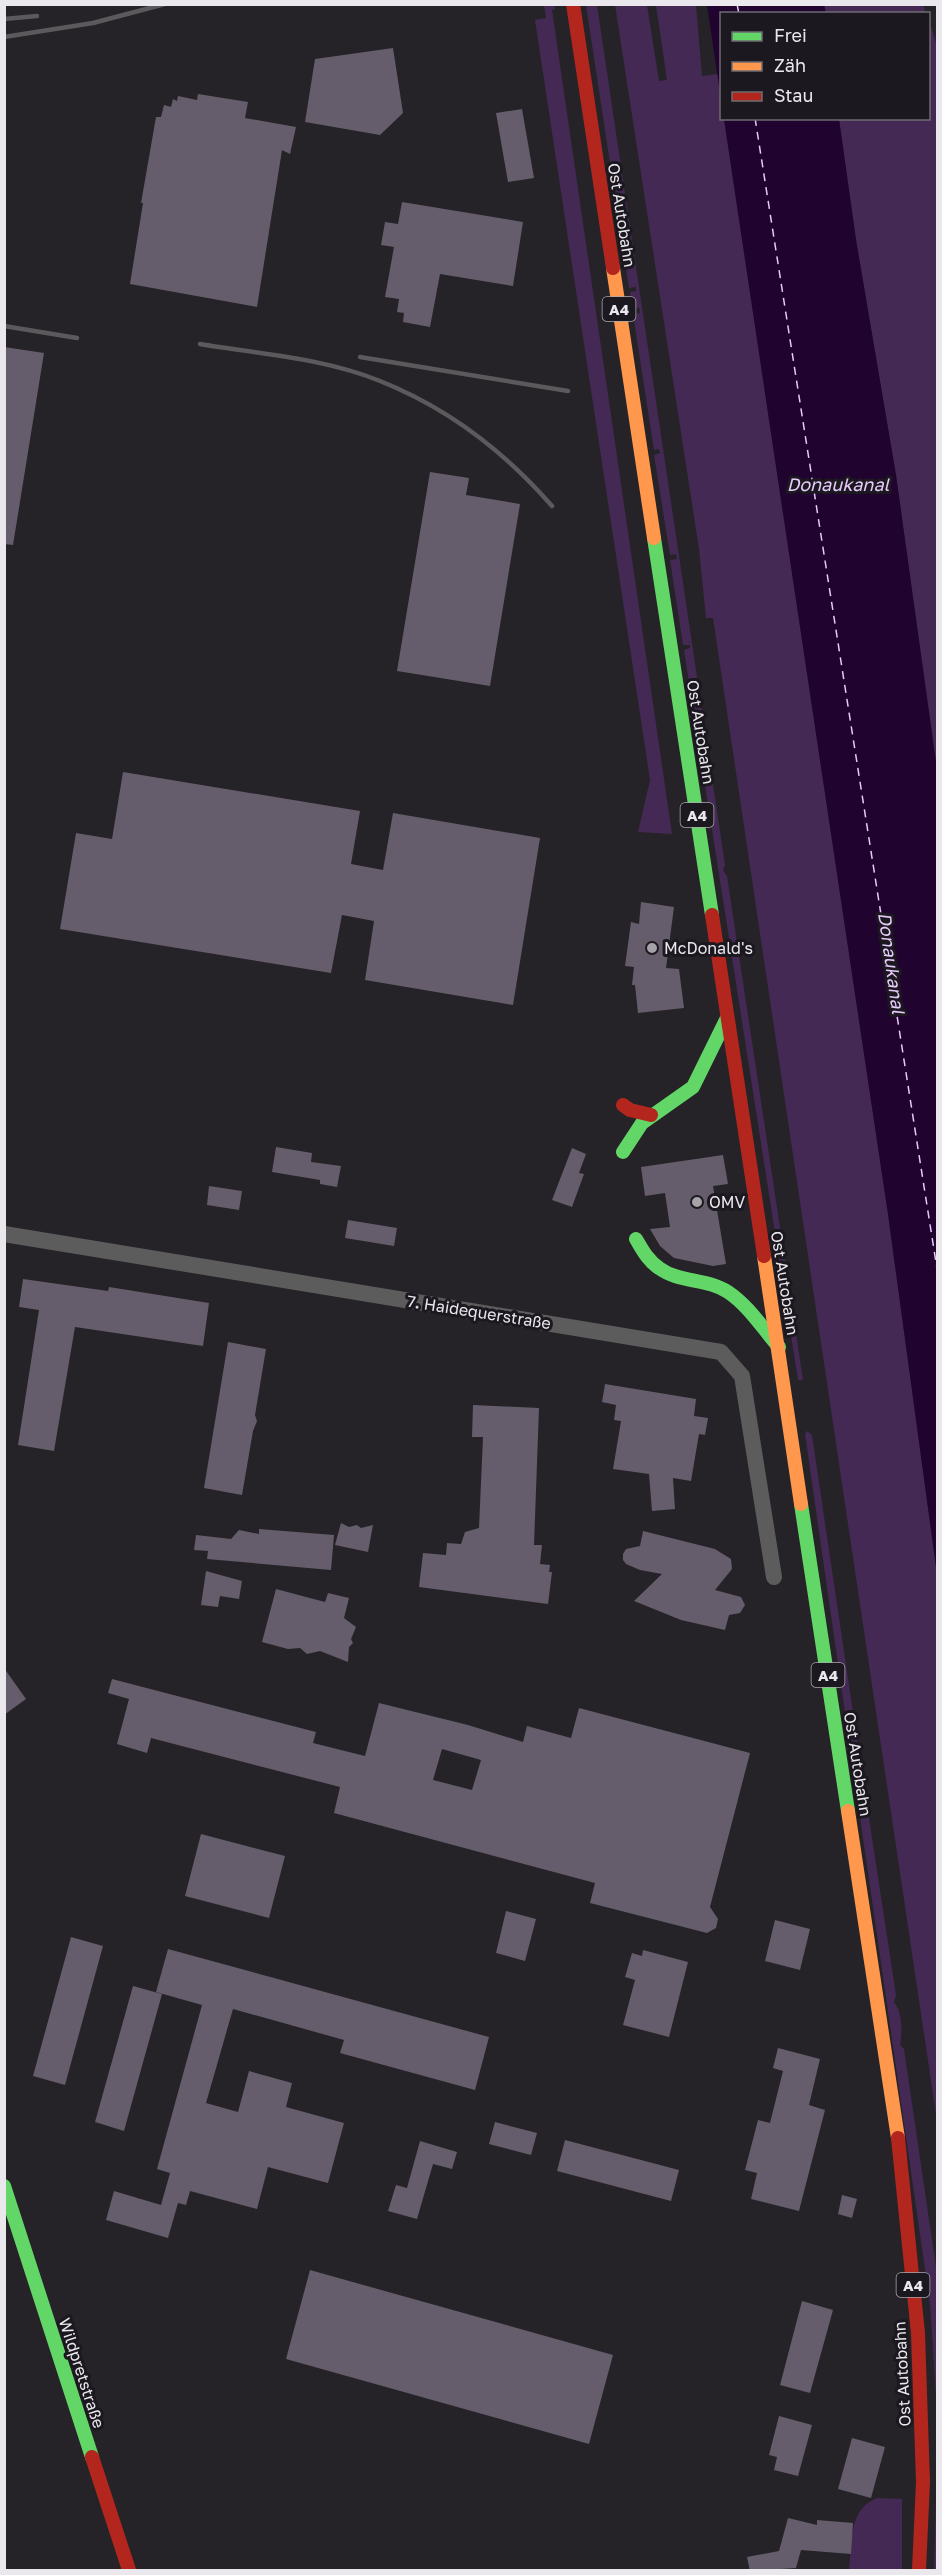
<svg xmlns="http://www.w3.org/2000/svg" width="942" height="2575" viewBox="0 0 942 2575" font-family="'Golos Text',sans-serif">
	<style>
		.green { fill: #442955 }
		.water { fill: #210330 }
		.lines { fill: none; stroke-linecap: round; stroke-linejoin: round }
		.ferry { stroke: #e7cafc; stroke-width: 1.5; stroke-dasharray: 8 6; stroke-linecap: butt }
		.building { fill: #655d6b; fill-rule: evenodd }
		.street { stroke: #5d5c5d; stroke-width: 16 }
		.fast { stroke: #63d668; stroke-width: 14 }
		.slow { stroke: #ff974d; stroke-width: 14 }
		.jam { stroke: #b3261e; stroke-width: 14 }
		.rail { stroke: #5b595c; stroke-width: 4.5 }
		.poi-dot { fill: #a5a2a8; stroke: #1c181f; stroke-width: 2 }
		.labels { text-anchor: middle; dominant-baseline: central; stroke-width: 6; stroke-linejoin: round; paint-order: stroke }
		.shield { fill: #1c181f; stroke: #aca9af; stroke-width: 1.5 }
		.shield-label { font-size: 15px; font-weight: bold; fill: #eae7ed }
		.street-label { font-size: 16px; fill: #eae7ed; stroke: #1c181f }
		.poi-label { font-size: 16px; fill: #eae7ed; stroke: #1c181f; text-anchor: start }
		.water-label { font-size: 18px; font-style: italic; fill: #e7cafc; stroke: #1c181f }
	</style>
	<rect width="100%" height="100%" fill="#252327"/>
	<path class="green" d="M544 5H554L555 9 552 10 672 834 638 832 650 780 535 20 546 18Z
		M586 5H597L725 865 723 870 727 876 803 1380H798L684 650 690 648V645H683L670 560 677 559 676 554 670 555 654 455 660 453 659 449 654 450 633 314 640 313 639 308H632L630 292 636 291V287L629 288Z
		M615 5H647L659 81 667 80 656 5H696L702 76 718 74 722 118 724 119 888 1214 937 1574V2121L713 618H706L699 549Z
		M824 5H923L926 13H826Z
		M929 21 938 49 937 776 896 475 856 240 839 119 928 118Z
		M807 1431 812 1435 854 1719 852 1723 856 1733 896 1995 894 2002C903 2013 902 2033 900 2045L904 2049 937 2274V2570H934L937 2465 936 2397 930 2304 805 1434Z
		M877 2498 902 2499V2570H849C852 2544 848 2509 877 2498Z"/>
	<path class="water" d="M707 5H824L826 13 722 14 721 99Z
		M724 119H839L856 240 896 475 938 776 937 1574 888 1214Z"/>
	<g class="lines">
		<path class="ferry" d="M737 4 739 14
			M755 118 938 1275"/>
	</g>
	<path class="building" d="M393 48 403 113 380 135 305 122 315 59Z
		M198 94 248 102 245 118 296 127 290 154 282 150 257 307 130 284 143 203H141L156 117H161L164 105 171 107 173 99 177 101 178 96 197 100Z
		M522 109 534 178 508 182 496 113Z
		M402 202 523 222 513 286 440 274 430 327 403 322 404 313 397 312 399 299 385 297 394 247 381 245 385 222 398 224Z
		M4 347 44 353 13 545 4 544Z
		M430 472 469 478 466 495 520 504 490 686 397 671Z
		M123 772 360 811 351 864 383 870 393 813 540 838 513 1005 365 980 374 921 342 915 331 973 60 929 76 833 112 839Z
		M641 902 674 907 666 968 679 969 684 1008 638 1013 635 985H632L634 967 625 966 631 922 639 924Z
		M276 1147 312 1153 311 1162 341 1166 337 1187 320 1184V1180L272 1172Z
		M572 1148 586 1154 579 1173 584 1174 572 1207 552 1200Z
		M723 1155 728 1184 713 1186 726 1264 713 1266 674 1258 660 1246 650 1229 670 1227 665 1193 645 1196 641 1167Z
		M209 1186 242 1191 239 1210 207 1205Z
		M348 1220 397 1228 394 1246 345 1238Z
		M23 1279 108 1291 109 1287 209 1303 203 1346 75 1327 54 1451 18 1445 39 1310 19 1307Z
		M228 1342 266 1349 255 1415 257 1421 253 1431 242 1495 204 1488Z
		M605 1384 696 1399 694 1416 708 1418 705 1435 699 1434 691 1481 673 1478 675 1509 652 1511 649 1474 613 1469 621 1421 614 1420 616 1405 602 1402Z
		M473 1405 539 1408 534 1545H542L540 1564 550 1565 549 1572H552L548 1604 419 1587 423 1553 446 1555 447 1543 461 1544 465 1532 479 1528 483 1437H472Z
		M341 1523 349 1527 357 1525 361 1528 373 1525 368 1552 335 1545Z
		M259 1529 334 1535 331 1570 207 1559 208 1551 194 1550 196 1535 231 1539 239 1530 259 1534Z
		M643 1531 715 1549 731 1559 732 1569 715 1590 741 1597 745 1605 740 1613 729 1615 725 1630 681 1620 634 1601 662 1574 640 1570 626 1564 623 1560V1554L626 1549 640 1546Z
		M206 1571 242 1581 239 1599 220 1596 218 1607 201 1605Z
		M276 1589 325 1602 328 1593 349 1598 344 1618 356 1627 351 1639 353 1643 349 1647 348 1662 320 1651 307 1654 300 1648 288 1649 262 1642Z
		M4 1668 26 1699 4 1715Z
		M112 1679 316 1732 313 1743 365 1756 379 1703 468 1725 523 1742 527 1726 571 1738 579 1708 750 1753 710 1907 718 1919 716 1928 707 1933 590 1903 595 1883 334 1813 340 1787 151 1738 147 1753 117 1744 129 1699 108 1693ZM442 1749 481 1760 472 1790 433 1780Z
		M201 1834 285 1856 269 1918 185 1896Z
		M506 1911 536 1919 525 1961 496 1953Z
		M775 1920 810 1929 800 1970 765 1961Z
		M71 1937 103 1946 65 2085 33 2076Z
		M168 1949 489 2037 475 2090 340 2053 344 2040 233 2009 206 2103 238 2112 249 2071 292 2083 286 2107 344 2123 328 2183 268 2167 257 2209 190 2191 186 2205 178 2203 168 2238 106 2220 114 2191 161 2205 170 2173 157 2169 202 2005 156 1992Z
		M643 1950 688 1962 669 2037 623 2025 635 1980 625 1977 632 1953 642 1956Z
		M133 1986 162 1994 124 2131 95 2122Z
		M778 2048 820 2059 809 2105 825 2110 799 2211 751 2199 757 2173 745 2170 758 2120 770 2123 783 2071 773 2068Z
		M495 2122 537 2133 531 2155 489 2144Z
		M565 2140 679 2170 671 2201 557 2171Z
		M420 2141 457 2152 452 2169 433 2164 417 2219 388 2211 396 2185 407 2188Z
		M842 2195 857 2199 852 2218 838 2214Z
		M310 2270 613 2355 589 2444 286 2359Z
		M802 2301 833 2310 810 2393 780 2385Z
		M779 2416 812 2425 798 2476 774 2470 777 2457 769 2455Z
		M852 2438 885 2447 871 2498 838 2489Z
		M788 2518 817 2525V2520L853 2523 851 2554 801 2550 796 2568 750 2571 747 2557 779 2551Z"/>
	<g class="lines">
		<path class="street" d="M4 1234 721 1352 742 1376 774 1577"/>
		<path class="fast" d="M654 538 712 915
			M623 1152 642 1123 693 1087 727 1018
			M636 1239C642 1249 648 1261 659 1268 679 1283 707 1278 728 1292 749 1306 763 1329 779 1347
			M801 1504 848 1811
			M4 2186 92 2457"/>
		<path class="slow" d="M613 268 654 538
			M764 1256 801 1504
			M848 1811 898 2138"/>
		<path class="jam" d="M573 4 613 268
			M712 915 764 1256
			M623 1105 630 1110 651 1115
			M898 2138 918 2333 923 2482 919 2570
			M92 2457 129 2570"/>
		<path class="rail" d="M4 19 37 16
			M4 37 93 23 165 4
			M4 326 77 338
			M200 344C259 354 324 358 380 381 448 408 504 451 552 506
			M360 357 568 391"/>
	</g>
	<g class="poi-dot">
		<circle cx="652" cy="948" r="6"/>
		<circle cx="697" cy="1202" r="6"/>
	</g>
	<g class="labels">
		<g class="shield">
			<rect x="602.5" y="297" width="33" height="24" rx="4.5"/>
			<rect x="680.5" y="803" width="33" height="24" rx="4.5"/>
			<rect x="811.5" y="1663" width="33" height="24" rx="4.5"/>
			<rect x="896.5" y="2273" width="33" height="24" rx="4.5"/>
		</g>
		<g class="shield-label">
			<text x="619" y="309">A4</text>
			<text x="697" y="815">A4</text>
			<text x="828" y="1675">A4</text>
			<text x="913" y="2285">A4</text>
		</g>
		<g class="street-label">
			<text transform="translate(622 215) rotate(81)">Ost Autobahn</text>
			<text transform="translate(701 732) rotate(81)">Ost Autobahn</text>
			<text transform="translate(785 1283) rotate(81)">Ost Autobahn</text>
			<text transform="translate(479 1312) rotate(9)">7. Haidequerstraße</text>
			<text transform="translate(858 1764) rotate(81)">Ost Autobahn</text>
			<text transform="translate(82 2373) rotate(72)">Wildpretstraße</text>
			<text transform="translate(902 2374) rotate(-93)">Ost Autobahn</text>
		</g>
		<g class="poi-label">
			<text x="664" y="948">McDonald's</text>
			<text x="709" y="1202">OMV</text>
		</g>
		<g class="water-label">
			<text x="838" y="484">Donaukanal</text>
			<text transform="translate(892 963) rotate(82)">Donaukanal</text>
		</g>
	</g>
	<rect width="942" height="2575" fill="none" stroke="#eae7ed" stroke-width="12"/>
	<rect x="720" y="12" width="210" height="108" fill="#1c181f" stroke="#6e6b71" stroke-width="1.5"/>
	<rect x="732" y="32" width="30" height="9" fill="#63d668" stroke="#6e6b71" stroke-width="1.5"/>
	<text x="774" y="42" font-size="18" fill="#eae7ed">Frei</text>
	<rect x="732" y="62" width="30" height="9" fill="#ff974d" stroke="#6e6b71" stroke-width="1.5"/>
	<text x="774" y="72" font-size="18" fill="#eae7ed">Zäh</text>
	<rect x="732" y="92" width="30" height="9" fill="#b3261e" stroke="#6e6b71" stroke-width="1.5"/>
	<text x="774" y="102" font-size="18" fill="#eae7ed">Stau</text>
</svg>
